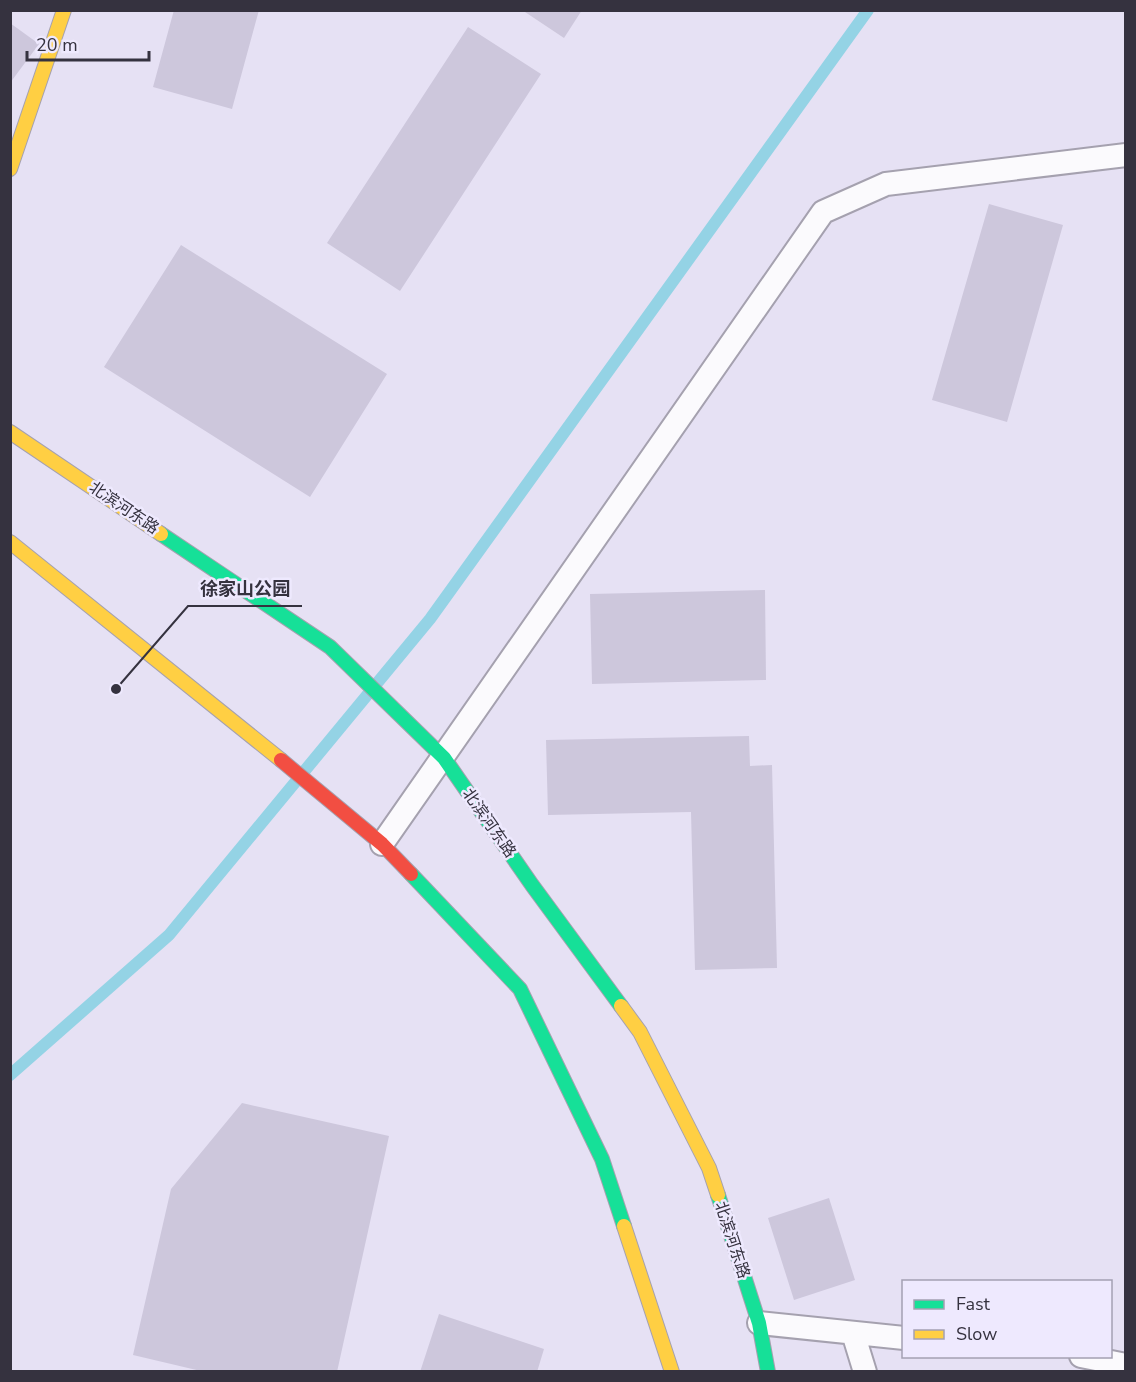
<svg xmlns="http://www.w3.org/2000/svg" width="1136" height="1382" viewBox="0 0 1136 1382" font-family="'Nunito Sans','Noto Sans SC',sans-serif">
	<style>
		.lines { fill: none; stroke-linecap: round; stroke-linejoin: round }
		.stream { stroke: #94d3e5; stroke-width: 12 }
		.building { fill: #cdc7dc }
		.lane-casing { stroke: #a5a1af; stroke-width: 26 }
		.fast-casing { stroke: #a5a1af; stroke-width: 16 }
		.slow-casing { stroke: #a5a1af; stroke-width: 16 }
		.jam-casing { stroke: #a5a1af; stroke-width: 16 }
		.lane { stroke: #fbfafd; stroke-width: 22 }
		.fast { stroke: #16e098; stroke-width: 14 }
		.slow { stroke: #ffcf43; stroke-width: 14 }
		.jam { stroke: #f24e42; stroke-width: 14 }
		.labels { text-anchor: middle; dominant-baseline: central; stroke-width: 5; stroke-linejoin: round; paint-order: stroke }
		.street-label { font-size: 16px; fill: #35323f; stroke: #eee9fe }
		.leader { fill: none; stroke: #35323f; stroke-width: 2 }
		.callout-dot { fill: #35323f; stroke: #eee9fe; stroke-width: 2 }
		.callout-label { font-size: 18px; text-anchor: middle; font-weight: bold; fill: #35323f; stroke: #eee9fe; stroke-width: 5; stroke-linejoin: round; paint-order: stroke }
	</style>
	<rect width="100%" height="100%" fill="#e6e1f4"/>
	<g class="lines">
		<path class="stream" d="M10 1075 169 935 430 619 868 10"/>
	</g>
	<path class="building" d="M174 10H259L232 109 153 87Z
		M522 10H582L564 38Z
		M10 23 39 44 10 83Z
		M468 27 541 74 400 291 327 243Z
		M989 204 1063 225 1007 422 932 400Z
		M181 245 387 374 310 497 104 367Z
		M765 590 766 680 592 684 590 594Z
		M749 736 750 766 772 765 777 968 695 970 691 812 548 815 546 740Z
		M242 1103 389 1136 337 1372H205L133 1355 171 1189Z
		M829 1198 855 1280 794 1300 768 1218Z
		M439 1314 544 1349 537 1372H420Z"/>
	<g class="lines">
		<g class="lane-casing">
			<path id="lane" d="M382 844 823 212 886 184 1126 155
				M759 1323 904 1338
				M853 1333 865 1372
				M1081 1356 1126 1365"/>
		</g>
		<g class="fast-casing">
			<path id="fast" d="M161 534 330 647 444 758 532 885 621 1006
				M411 874 520 989 602 1159 624 1226
				M718 1195 759 1323 768 1372"/>
		</g>
		<g class="slow-casing">
			<path id="slow" d="M10 169 64 10
				M10 432 161 534
				M10 542 281 760
				M621 1006 640 1032 709 1168 718 1195
				M624 1226 672 1372"/>
		</g>
		<g class="jam-casing">
			<path id="jam" d="M281 760 382 844 411 874"/>
		</g>
		<use href="#lane" class="lane"/>
		<use href="#fast" class="fast"/>
		<use href="#slow" class="slow"/>
		<use href="#jam" class="jam"/>
	</g>
	<g class="labels">
		<g class="street-label">
			<text transform="translate(124 508) rotate(34)">北滨河东路</text>
			<text transform="translate(489 823) rotate(55)">北滨河东路</text>
			<text transform="translate(732 1240) rotate(72)">北滨河东路</text>
		</g>
	</g>
	<path class="leader" d="M116 689L188 606H302"/>
	<circle class="callout-dot" cx="116" cy="689" r="6"/>
	<g class="callout-label">
		<text x="245" y="595">徐家山公园</text>
	</g>
	<rect width="1136" height="1382" fill="none" stroke="#35323f" stroke-width="24"/>
	<rect x="902" y="1280" width="210" height="78" fill="#eee9fe" stroke="#a4a0b2" stroke-width="1.5"/>
	<rect x="914" y="1300" width="30" height="9" fill="#16e098" stroke="#a4a0b2" stroke-width="1.5"/>
	<text x="956" y="1310" font-size="18" fill="#35323f">Fast</text>
	<rect x="914" y="1330" width="30" height="9" fill="#ffcf43" stroke="#a4a0b2" stroke-width="1.5"/>
	<text x="956" y="1340" font-size="18" fill="#35323f">Slow</text>
	<path d="M27 51v9h122v-9" fill="none" stroke="#35323f" stroke-width="3"/>
	<text x="36" y="51" font-size="18" fill="#35323f" stroke="#eee9fe" stroke-width="4.5" paint-order="stroke">20 m</text>
</svg>
